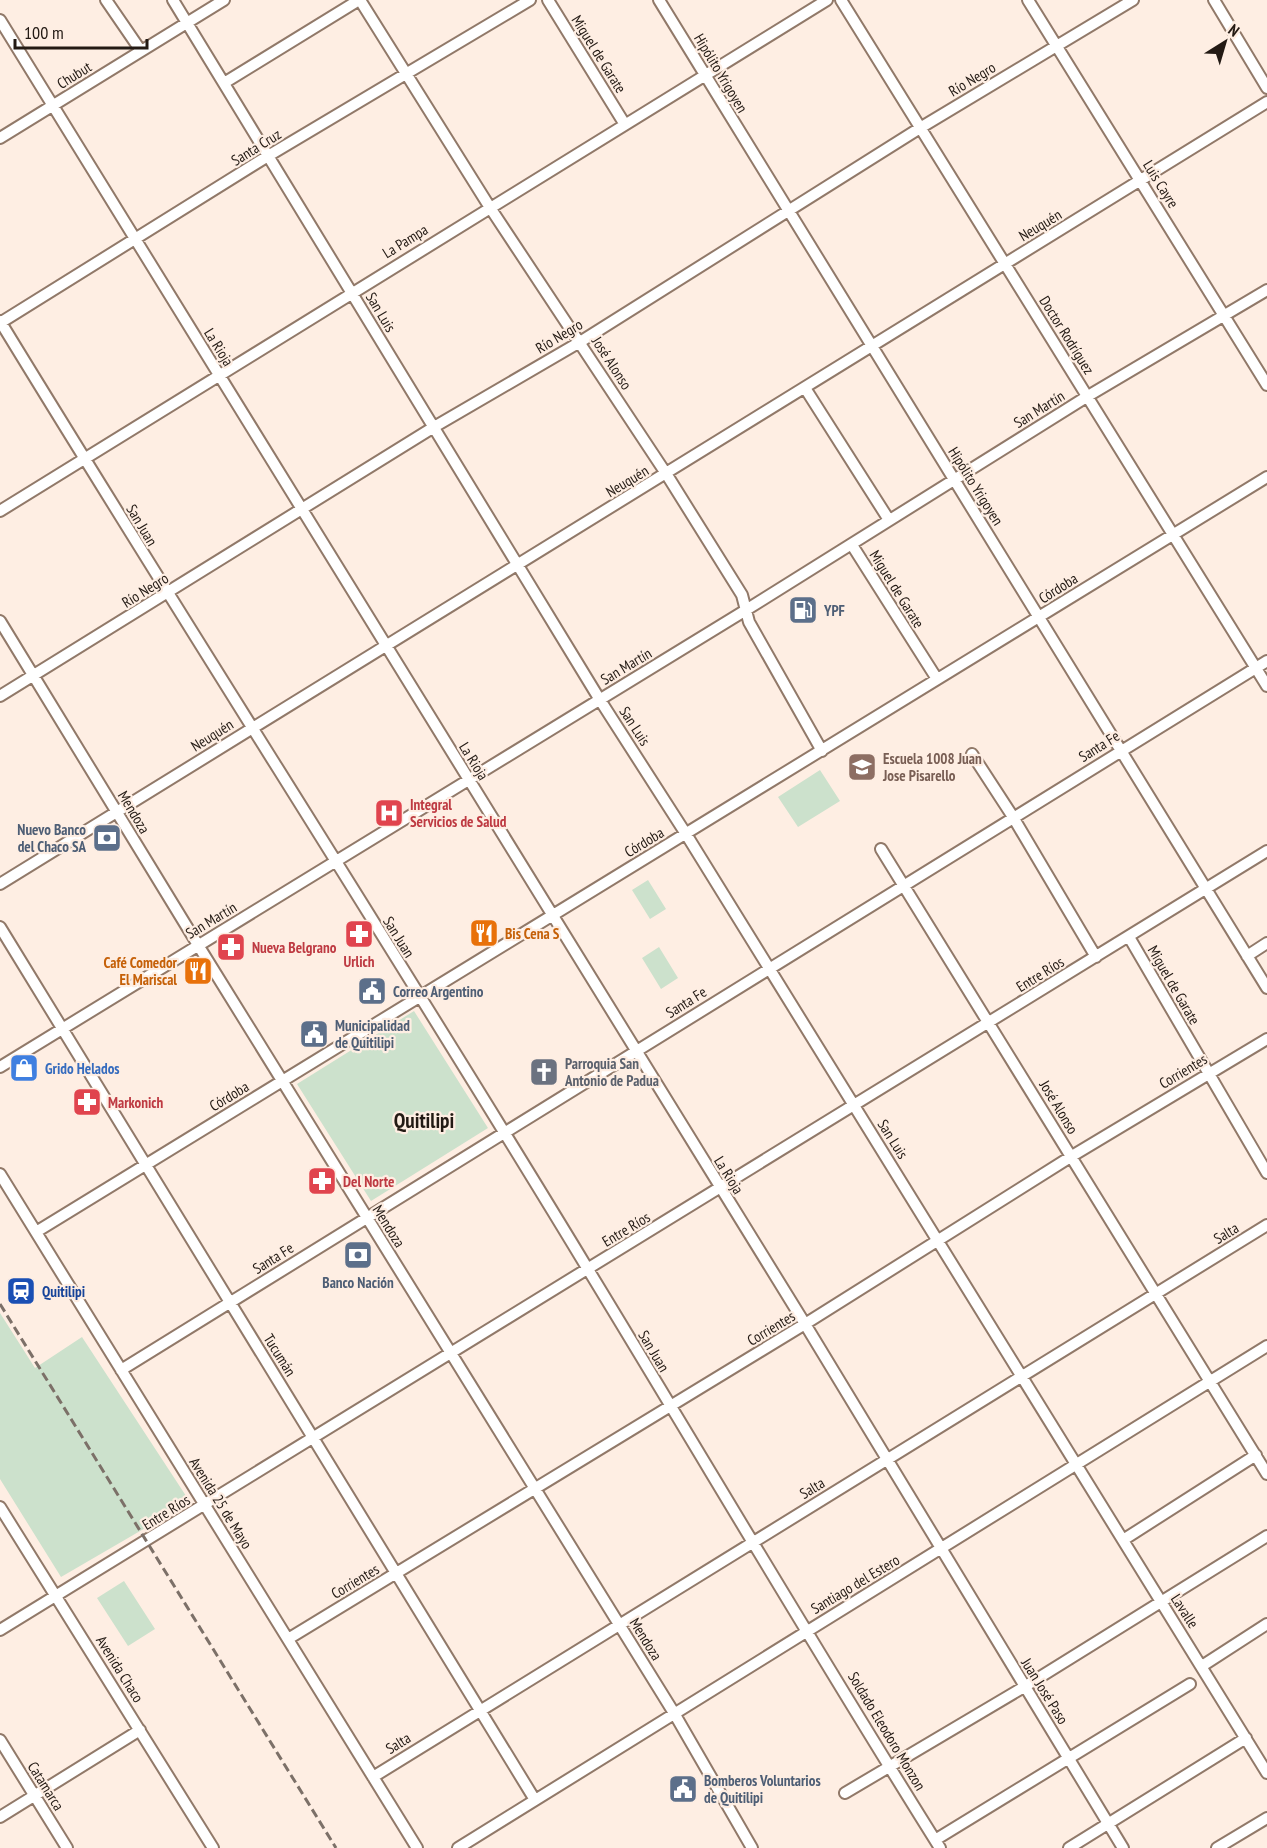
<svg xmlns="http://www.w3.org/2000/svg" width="1267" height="1848" viewBox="0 0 1267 1848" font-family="'PT Sans Narrow',sans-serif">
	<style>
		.green { fill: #cce1cc }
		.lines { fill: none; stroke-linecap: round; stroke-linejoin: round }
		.minor-casing { stroke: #917969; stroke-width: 14 }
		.minor { stroke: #fff; stroke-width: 10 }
		.rail { stroke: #7c7068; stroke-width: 3; stroke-dasharray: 9 4.5; stroke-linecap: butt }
		.labels { text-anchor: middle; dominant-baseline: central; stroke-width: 4.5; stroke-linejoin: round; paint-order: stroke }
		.street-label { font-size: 15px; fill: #231a14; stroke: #feeee3 }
		.service-label { font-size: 15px; font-weight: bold; fill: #4e5e75; stroke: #feeee3; text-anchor: start }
		.education-label { font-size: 15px; font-weight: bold; fill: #785e54; stroke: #feeee3; text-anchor: start }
		.health-label { font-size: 15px; font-weight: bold; fill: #be3a42; stroke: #feeee3; text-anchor: start }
		.food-label { font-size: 15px; font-weight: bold; fill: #c56008; stroke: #feeee3; text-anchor: start }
		.worship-label { font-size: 15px; font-weight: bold; fill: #5b616d; stroke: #feeee3; text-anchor: start }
		.shop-label { font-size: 15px; font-weight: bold; fill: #366cbe; stroke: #feeee3; text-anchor: start }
		.transit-label { font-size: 15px; font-weight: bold; fill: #164399; stroke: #feeee3; text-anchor: start }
		.district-label { font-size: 21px; font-weight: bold; fill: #231a14; stroke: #feeee3 }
	</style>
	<rect width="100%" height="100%" fill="#feeee3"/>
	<path class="green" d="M820 770 840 801 798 827 778 797Z
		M648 880 666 909 650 919 632 890Z
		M659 947 678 978 661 989 642 958Z
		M414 1011 488 1128 371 1201 297 1084Z
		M0 1313 35 1368 82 1337 190 1502 61 1577 0 1479Z
		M124 1581 155 1629 128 1646 97 1598Z"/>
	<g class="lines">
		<g class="minor-casing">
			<path id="minor" d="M106 0 141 51
				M173 0 600 700 686 834 1267 1773
				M360 0 489 206 667 475 742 595 749 622 822 751
				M548 0 624 123
				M659 0 1267 988
				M841 0 1267 686
				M1028 0 1267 385
				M1214 0 1267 88
				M0 20 805 1324 1123 1848
				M224 83 359 0
				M0 138 224 0
				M0 321C194 639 396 952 589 1271 706 1463 820 1657 940 1848
				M0 323 268 156 530 0
				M805 388 889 520
				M0 511 827 0
				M852 545 937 679
				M0 621 198 945 674 1713 752 1848
				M0 696 434 427 580 342 920 128 1133 0
				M972 754 1013 817 1096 957
				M881 849 1267 1474
				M0 884 1267 102
				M0 927 535 1800
				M1129 937 1267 1173
				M1247 956 1267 943
				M0 1067 746 610 1088 396 1267 290
				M0 1174 417 1848
				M36 1232 1267 477
				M121 1370 1267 661
				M0 1507 213 1848
				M1123 1540 1256 1455
				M0 1630 1267 851
				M288 1639 805 1324 1072 1156 1267 1039
				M1202 1666 1267 1624
				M0 1740 67 1848
				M373 1777 1267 1225
				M845 1793 1024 1687 1267 1536
				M0 1817 140 1730
				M935 1840 1190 1684
				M458 1848 1267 1346
				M1069 1848 1246 1738
				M1217 1848 1267 1818"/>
		</g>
		<use href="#minor" class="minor"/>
		<path class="rail" d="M0 1304 336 1848"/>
	</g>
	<defs>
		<g id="fuel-square" transform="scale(1.5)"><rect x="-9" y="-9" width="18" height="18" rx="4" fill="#5c6f8a" stroke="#feeee3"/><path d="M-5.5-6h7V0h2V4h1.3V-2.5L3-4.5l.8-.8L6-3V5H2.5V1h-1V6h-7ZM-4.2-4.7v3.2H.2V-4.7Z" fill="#fff"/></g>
		<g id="school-square" transform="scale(1.5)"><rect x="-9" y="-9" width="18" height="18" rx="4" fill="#8d6e63" stroke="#feeee3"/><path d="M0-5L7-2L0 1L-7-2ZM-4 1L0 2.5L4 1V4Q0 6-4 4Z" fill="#fff"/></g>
		<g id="hospital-square" transform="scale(1.5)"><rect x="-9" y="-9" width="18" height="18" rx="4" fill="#e0444e" stroke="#feeee3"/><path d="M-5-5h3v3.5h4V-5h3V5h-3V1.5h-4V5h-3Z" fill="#fff"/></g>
		<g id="bank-square" transform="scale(1.5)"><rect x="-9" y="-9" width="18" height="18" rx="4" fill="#5c6f8a" stroke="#feeee3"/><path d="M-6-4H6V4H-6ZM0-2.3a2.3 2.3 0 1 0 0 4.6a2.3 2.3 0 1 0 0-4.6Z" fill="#fff"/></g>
		<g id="restaurant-square" transform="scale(1.5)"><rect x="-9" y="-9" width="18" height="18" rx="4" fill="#e8710a" stroke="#feeee3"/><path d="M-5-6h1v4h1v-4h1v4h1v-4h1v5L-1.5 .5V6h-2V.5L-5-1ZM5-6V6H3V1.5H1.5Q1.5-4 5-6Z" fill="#fff"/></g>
		<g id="pharmacy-square" transform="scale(1.5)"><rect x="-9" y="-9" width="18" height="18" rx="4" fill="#e0444e" stroke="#feeee3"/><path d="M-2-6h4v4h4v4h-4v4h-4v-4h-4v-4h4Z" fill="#fff"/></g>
		<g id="civic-square" transform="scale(1.5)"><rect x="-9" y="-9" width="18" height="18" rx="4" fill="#5c6f8a" stroke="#feeee3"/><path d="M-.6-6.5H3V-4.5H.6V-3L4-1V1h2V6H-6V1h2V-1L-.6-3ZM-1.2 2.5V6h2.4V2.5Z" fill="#fff"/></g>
		<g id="shop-square" transform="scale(1.5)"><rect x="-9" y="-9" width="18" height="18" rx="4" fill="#3f7fe0" stroke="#feeee3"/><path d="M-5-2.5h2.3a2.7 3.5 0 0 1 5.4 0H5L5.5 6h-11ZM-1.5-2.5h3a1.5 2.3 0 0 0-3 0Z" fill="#fff"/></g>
		<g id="church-square" transform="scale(1.5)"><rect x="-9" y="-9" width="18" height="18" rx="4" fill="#6b7280" stroke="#feeee3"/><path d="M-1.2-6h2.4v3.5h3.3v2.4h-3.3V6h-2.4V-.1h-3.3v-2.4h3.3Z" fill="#fff"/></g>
		<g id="station-square" transform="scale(1.5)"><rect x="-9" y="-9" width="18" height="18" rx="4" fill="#1a4fb4" stroke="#feeee3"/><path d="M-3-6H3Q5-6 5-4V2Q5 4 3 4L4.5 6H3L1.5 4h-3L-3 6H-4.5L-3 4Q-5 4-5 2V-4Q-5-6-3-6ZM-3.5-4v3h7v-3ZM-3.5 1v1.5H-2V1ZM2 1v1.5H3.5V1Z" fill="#fff"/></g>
	</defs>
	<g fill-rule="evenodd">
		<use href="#fuel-square" x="803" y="610"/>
		<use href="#school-square" x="862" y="767"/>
		<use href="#hospital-square" x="389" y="813"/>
		<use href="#bank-square" x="107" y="838"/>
		<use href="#restaurant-square" x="484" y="933"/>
		<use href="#pharmacy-square" x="359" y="934"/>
		<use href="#pharmacy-square" x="231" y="947"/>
		<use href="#restaurant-square" x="198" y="971"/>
		<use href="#civic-square" x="372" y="991"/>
		<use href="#civic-square" x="314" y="1034"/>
		<use href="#shop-square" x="24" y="1068"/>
		<use href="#church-square" x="544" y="1072"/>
		<use href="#pharmacy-square" x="87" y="1102"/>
		<use href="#pharmacy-square" x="322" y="1181"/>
		<use href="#bank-square" x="358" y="1255"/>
		<use href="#station-square" x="21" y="1291"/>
		<use href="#civic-square" x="683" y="1789"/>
	</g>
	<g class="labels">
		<g class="street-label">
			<text transform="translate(599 54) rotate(58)">Miguel de Garate</text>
			<text transform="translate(721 73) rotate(59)">Hipólito Yrigoyen</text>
			<text transform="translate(74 75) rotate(-32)">Chubut</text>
			<text transform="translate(972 79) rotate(-31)">Río Negro</text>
			<text transform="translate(256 147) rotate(-32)">Santa Cruz</text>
			<text transform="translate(1161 184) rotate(58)">Luis Cayre</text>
			<text transform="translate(1040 225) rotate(-31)">Neuquén</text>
			<text transform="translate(405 241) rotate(-32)">La Pampa</text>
			<text transform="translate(381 312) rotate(59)">San Luis</text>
			<text transform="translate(1067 335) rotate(58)">Doctor Rodríguez</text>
			<text transform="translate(559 336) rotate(-31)">Río Negro</text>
			<text transform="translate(219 347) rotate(58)">La Rioja</text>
			<text transform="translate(612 363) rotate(57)">José Alonso</text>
			<text transform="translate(1039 409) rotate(-32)">San Martín</text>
			<text transform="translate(627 481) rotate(-31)">Neuquén</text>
			<text transform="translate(976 486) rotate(58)">Hipólito Yrigoyen</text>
			<text transform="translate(142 525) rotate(59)">San Juan</text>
			<text transform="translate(1058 588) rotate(-32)">Córdoba</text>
			<text transform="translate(897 589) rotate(58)">Miguel de Garate</text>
			<text transform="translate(145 590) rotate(-32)">Río Negro</text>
			<text transform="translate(626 666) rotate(-31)">San Martín</text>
			<text transform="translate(635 726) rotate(57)">San Luis</text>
			<text transform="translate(212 735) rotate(-32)">Neuquén</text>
			<text transform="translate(1099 746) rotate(-32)">Santa Fe</text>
			<text transform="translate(474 761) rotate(58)">La Rioja</text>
			<text transform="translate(134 812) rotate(59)">Mendoza</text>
			<text transform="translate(644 842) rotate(-31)">Córdoba</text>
			<text transform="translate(211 920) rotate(-31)">San Martín</text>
			<text transform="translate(399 937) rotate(58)">San Juan</text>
			<text transform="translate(1040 974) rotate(-32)">Entre Ríos</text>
			<text transform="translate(1174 985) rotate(60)">Miguel de Garate</text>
			<text transform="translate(686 1002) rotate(-32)">Santa Fe</text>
			<text transform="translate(1183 1071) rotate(-31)">Corrientes</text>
			<text transform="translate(229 1096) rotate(-31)">Córdoba</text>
			<text transform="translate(1059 1107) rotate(59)">José Alonso</text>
			<text transform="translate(893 1139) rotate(58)">San Luis</text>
			<text transform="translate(729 1175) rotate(58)">La Rioja</text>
			<text transform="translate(389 1226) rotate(58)">Mendoza</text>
			<text transform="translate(626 1229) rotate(-31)">Entre Ríos</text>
			<text transform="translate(1226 1233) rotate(-31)">Salta</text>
			<text transform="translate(273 1258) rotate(-32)">Santa Fe</text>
			<text transform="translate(771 1328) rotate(-31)">Corrientes</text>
			<text transform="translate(654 1351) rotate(59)">San Juan</text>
			<text transform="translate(280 1355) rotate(58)">Tucumán</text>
			<text transform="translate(812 1488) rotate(-31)">Salta</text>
			<text transform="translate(221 1503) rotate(58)">Avenida 25 de Mayo</text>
			<text transform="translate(166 1512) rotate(-32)">Entre Ríos</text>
			<text transform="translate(355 1581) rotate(-31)">Corrientes</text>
			<text transform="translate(855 1584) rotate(-31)">Santiago del Estero</text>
			<text transform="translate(1185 1611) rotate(57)">Lavalle</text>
			<text transform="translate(646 1639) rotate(58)">Mendoza</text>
			<text transform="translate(120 1669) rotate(58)">Avenida Chaco</text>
			<text transform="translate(1045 1691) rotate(58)">Juan José Paso</text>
			<text transform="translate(887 1731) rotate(59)">Soldado Eleodoro Monzon</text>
			<text transform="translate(398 1743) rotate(-32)">Salta</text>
			<text transform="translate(46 1786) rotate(58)">Catamarca</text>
		</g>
		<g class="service-label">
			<text x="824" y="610">YPF</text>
			<text x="86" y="829" text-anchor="end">Nuevo Banco<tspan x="86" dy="17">del Chaco SA</tspan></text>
			<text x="393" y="991">Correo Argentino</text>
			<text x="335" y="1025">Municipalidad<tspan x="335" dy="17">de Quitilipi</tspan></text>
			<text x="358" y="1282" text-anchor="middle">Banco Nación</text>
			<text x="704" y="1780">Bomberos Voluntarios<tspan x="704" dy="17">de Quitilipi</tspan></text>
		</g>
		<g class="education-label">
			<text x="883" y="758">Escuela 1008 Juan<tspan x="883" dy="17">Jose Pisarello</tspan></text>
		</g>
		<g class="health-label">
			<text x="410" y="804">Integral<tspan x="410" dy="17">Servicios de Salud</tspan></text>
			<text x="252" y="947">Nueva Belgrano</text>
			<text x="359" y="961" text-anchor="middle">Urlich</text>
			<text x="108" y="1102">Markonich</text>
			<text x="343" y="1181">Del Norte</text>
		</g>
		<g class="food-label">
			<text x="505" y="933">Bis Cena S</text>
			<text x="177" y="962" text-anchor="end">Café Comedor<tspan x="177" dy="17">El Mariscal</tspan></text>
		</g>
		<g class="worship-label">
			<text x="565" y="1063">Parroquia San<tspan x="565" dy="17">Antonio de Padua</tspan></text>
		</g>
		<g class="shop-label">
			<text x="45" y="1068">Grido Helados</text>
		</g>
		<g class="transit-label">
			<text x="42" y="1291">Quitilipi</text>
		</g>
		<g class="district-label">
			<text x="424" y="1120">Quitilipi</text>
		</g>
	</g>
	<g transform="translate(1225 42) rotate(37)" stroke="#feeee3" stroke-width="4.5" paint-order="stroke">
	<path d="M0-4.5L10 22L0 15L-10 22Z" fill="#231a14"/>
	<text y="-9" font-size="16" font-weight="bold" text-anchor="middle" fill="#231a14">N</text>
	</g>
	<path d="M15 39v9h132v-9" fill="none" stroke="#231a14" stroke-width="3"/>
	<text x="24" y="39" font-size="18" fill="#231a14" stroke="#feeee3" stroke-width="4.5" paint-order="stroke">100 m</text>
</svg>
